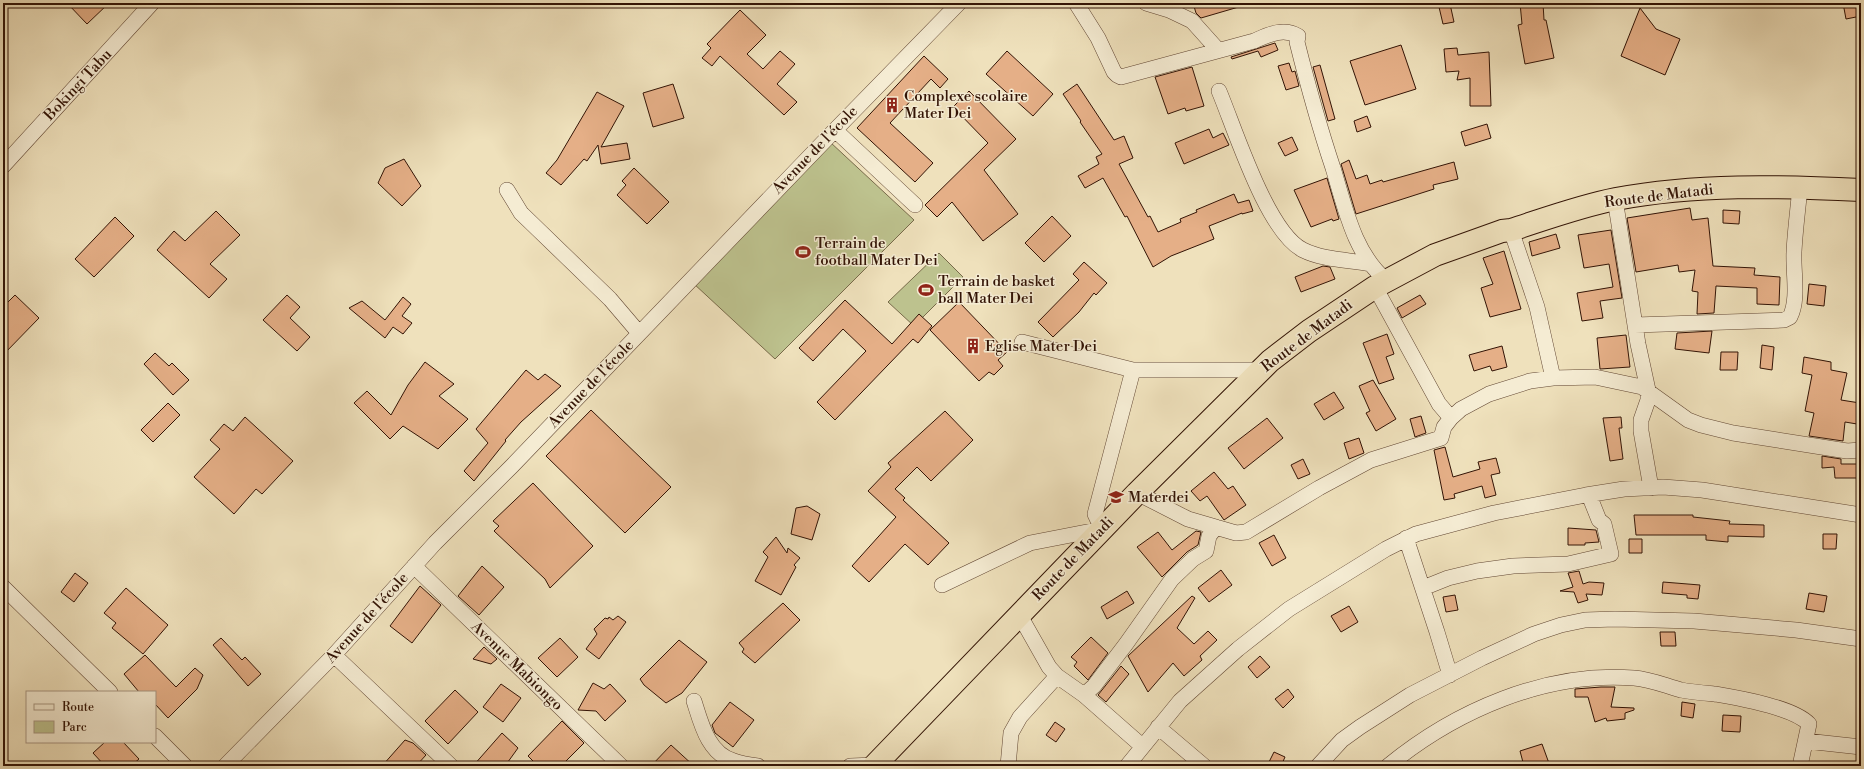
<svg xmlns="http://www.w3.org/2000/svg" width="1864" height="769" viewBox="0 0 1864 769" font-family="'Libre Bodoni',serif">
	<style>
		.green { fill: #bdc28e; stroke: #786a4a }
		.building { fill: #e5af87; stroke: #321305 }
		.lines { fill: none; stroke-linecap: round; stroke-linejoin: round }
		.minor-casing { stroke: #614633; stroke-width: 16 }
		.highway-casing { stroke: #321305; stroke-width: 24 }
		.minor { stroke: #f5ecd3; stroke-width: 15 }
		.highway { stroke: #efe1bc; stroke-width: 22 }
		.labels { text-anchor: middle; dominant-baseline: central; stroke-width: 3; stroke-linejoin: round; paint-order: stroke }
		.street-label { font-size: 15px; fill: #321305; stroke: #f5ecd3 }
		.poi-label { font-size: 15px; fill: #321305; stroke: #f5ecd3; text-anchor: start }
	</style>
	<rect width="100%" height="100%" fill="#efe1bc"/>
	<filter id="stains"><feTurbulence type="fractalNoise" baseFrequency=".005" numOctaves="4"/><feColorMatrix values="0 0 0 0 .2 0 0 0 0 .09 0 0 0 0 .02 0 0 0 .5 -.17"/></filter>
	<radialGradient id="worn" r=".72"><stop offset=".6" stop-color="#630" stop-opacity="0"/><stop offset="1" stop-color="#630" stop-opacity=".3"/></radialGradient>
	<path class="green" d="M830 142 914 220 775 359 693 283Z
		M939 253 963 277 914 326 888 302Z"/>
	<path class="building" d="M67 3H109L87 24Z
		M1193 3H1242V6L1201 18 1196 13Z
		M1520 3H1543L1544 20H1546L1554 58 1525 64 1518 25 1522 24Z
		M1843 3H1861V16L1846 19Z
		M1450 4 1454 22 1443 24 1439 7Z
		M1640 8 1656 29 1680 39 1665 75 1621 56Z
		M740 10 766 35 747 54 763 69 780 51 795 64 777 84 797 102 784 115 720 56 712 66 702 58 711 48 707 44Z
		M1275 43 1278 50 1261 57 1258 51 1232 59 1231 57Z
		M1401 45 1416 89 1365 105 1350 61Z
		M1457 48 1458 55 1489 52 1491 106H1470V78L1457 80 1459 71 1446 72 1444 49Z
		M1007 51 1053 94 1033 116 986 74Z
		M924 56 948 79 940 88 931 79 890 123 933 163 915 182 857 128Z
		M1289 63 1292 72 1295 71 1299 86 1286 90 1278 66Z
		M1320 65 1335 119 1328 121 1313 67Z
		M1192 67 1204 106 1186 111 1185 108 1168 114 1155 77Z
		M673 84 684 118 653 127 643 93Z
		M1077 84 1114 140 1124 136 1133 158 1119 164 1148 217 1150 216 1158 232 1181 222 1180 219 1197 212 1196 210 1234 194 1238 203 1249 200 1253 211 1242 214V213L1209 226 1214 239 1171 256 1153 267 1127 216 1125 217 1103 178 1085 188 1078 176 1099 164 1096 157 1102 154 1080 122 1081 121 1063 94Z
		M969 91 1016 139 984 170 1018 214 983 241 952 202 937 217 925 205 988 143 953 107Z
		M597 92 624 106 601 147 627 143 630 159 601 164 598 145 587 161 584 159 561 185 546 173 557 160Z
		M1367 116 1371 127 1357 132 1354 121Z
		M1487 124 1491 138 1465 146 1461 132Z
		M1209 129 1213 138 1223 133 1229 145 1184 164 1175 143Z
		M1292 137 1298 150 1285 156 1278 143Z
		M404 159 421 186 402 206 378 183 385 168Z
		M1349 160 1356 179 1367 175 1370 184 1382 180 1383 182 1454 162 1458 179 1433 185 1434 189 1356 214 1341 164Z
		M634 168 669 202 647 224 617 195 626 185 622 181Z
		M1327 178 1339 219 1333 221 1332 219 1311 227 1294 190Z
		M1690 208 1692 220 1708 218 1713 266 1755 268 1754 275 1780 277 1779 305 1757 304V288L1716 286 1714 313 1697 314 1698 292 1692 291 1695 270 1679 272 1678 265 1636 272 1627 218Z
		M1723 210 1740 211 1739 224 1723 223Z
		M216 211 240 235 210 264 227 279 209 298 157 250 174 231 185 241Z
		M1052 216 1071 236 1044 262 1025 243Z
		M115 217 134 236 94 277 75 259Z
		M1611 230 1622 298 1600 301 1603 318 1582 321 1577 293 1613 287 1609 264 1584 268 1578 235Z
		M1556 234 1560 248 1532 256 1529 242Z
		M1504 251 1521 309 1490 317 1481 288 1493 284 1483 258Z
		M1084 262 1107 283 1096 295 1094 293 1079 312 1053 337 1038 322 1079 280 1073 274Z
		M1323 266 1330 267 1335 279 1301 292 1295 277Z
		M1809 284 1826 286 1824 306 1807 304Z
		M15 295 39 318 3 355V307Z
		M287 295 300 307 290 318 310 337 297 351 263 320Z
		M1420 295 1426 304 1402 318 1397 308Z
		M403 297 411 304 402 316 412 323 403 334 393 327 385 338 349 308 362 301 385 320Z
		M845 300 892 344 919 314 932 326 918 343 913 339 835 420 817 402 866 351 843 329 813 361 799 348Z
		M959 302 1007 352 998 360 1003 366 994 375 989 372 979 381 930 330Z
		M1712 331 1709 353 1675 349 1677 333Z
		M1387 334 1394 354 1386 357 1394 379 1379 384 1363 343Z
		M1626 335 1630 367 1600 369 1597 338Z
		M1762 345 1774 347 1772 370 1760 368Z
		M1502 346 1507 367 1492 371 1490 366 1474 371 1469 355Z
		M1721 352H1738L1737 370H1720Z
		M155 353 169 366 172 363 189 380 173 395 144 364Z
		M1804 357 1831 362V370L1847 373 1841 400 1860 403 1857 424 1845 422 1843 441 1809 436 1814 413 1805 411 1812 375 1802 373Z
		M425 362 454 384 439 396 468 419 438 449 403 426 390 439 354 403 367 391 391 415 408 385Z
		M526 370 538 380 545 374 561 386 521 422 505 440 506 441 474 481 464 471 488 443 476 429Z
		M1373 380 1396 419 1376 431 1366 413 1370 411 1359 386Z
		M1334 392 1344 408 1324 420 1314 404Z
		M168 403 180 415 153 442 141 430Z
		M591 410 671 487 625 533 546 456Z
		M945 411 973 440 931 481 917 467 895 489 905 498 903 500 949 543 928 565 905 544 869 582 852 566 896 517 868 491 891 467 888 463Z
		M1421 416 1426 433 1415 437 1410 419Z
		M245 417 293 461 262 494 256 489 234 514 194 477 220 449 210 440 224 424 233 431Z
		M1621 417 1622 428H1619L1623 459 1610 461 1603 418Z
		M1267 418 1283 438 1244 469 1228 448Z
		M1359 438 1364 453 1349 459 1344 443Z
		M1445 447 1453 477 1480 469 1478 462 1496 458 1500 473 1491 475 1496 495 1485 498 1482 486 1454 494 1455 498 1444 500 1434 450Z
		M1822 456 1841 459V464H1861V478H1835L1834 467 1822 468Z
		M1303 459 1310 474 1298 479 1291 465Z
		M1214 472 1228 489 1233 486 1246 505 1224 520 1207 496 1200 501 1191 491Z
		M533 483 593 546 550 588 545 579 494 531 499 526 493 521Z
		M807 506 820 514 812 540 791 534 796 508Z
		M1634 515H1693V517L1730 521 1729 524 1764 525V537L1728 536V542L1706 540V535H1636Z
		M1568 528 1596 530 1599 542 1585 543V545H1568Z
		M1196 531 1201 532 1198 545 1187 552 1162 577 1137 547 1158 532 1172 550Z
		M1823 534H1837L1836 549H1823Z
		M1274 535 1286 558 1272 566 1259 543Z
		M776 537 787 553 788 548 800 558 794 565 796 567 781 595 755 581 768 557 763 552Z
		M1629 539H1642V553H1629Z
		M482 566 504 587 479 615 458 596Z
		M1221 570 1232 585 1209 602 1198 588Z
		M1579 571 1583 584 1589 582 1604 583 1602 595 1586 594 1588 600 1578 603 1574 592 1560 591 1573 587 1568 573Z
		M75 573 88 583 74 602 61 592Z
		M1663 582 1700 585 1698 599 1687 598V595L1662 593Z
		M420 586 441 605 412 643 390 626Z
		M126 588 168 625 143 654 112 628 116 623 104 613Z
		M1127 591 1134 603 1107 619 1101 607Z
		M1809 593 1827 596 1824 612 1806 609Z
		M1455 595 1458 610 1446 612 1443 597Z
		M1192 596 1195 598 1177 628 1194 644 1208 631 1217 640 1200 656 1202 660 1184 676 1173 663 1148 692 1128 656Z
		M783 603 800 620 755 663 742 652 744 649 739 643Z
		M1349 606 1358 622 1341 632 1331 616Z
		M618 616 626 622 599 659 586 649 597 634 594 629 605 618 608 619 609 617 613 620Z
		M1660 632H1675L1676 646H1661Z
		M1091 637 1108 653 1088 680 1074 666 1077 662 1071 657Z
		M221 638 242 660 245 657 261 674 248 686 213 645Z
		M560 638 578 657 557 677 538 658Z
		M679 640 707 662 682 693 666 703 644 685 640 679Z
		M484 647 497 659 491 664 473 659Z
		M145 655 176 687 195 668 203 675 197 689 168 718 155 704V692H139L124 674Z
		M1260 656 1270 667 1257 678 1248 667Z
		M1121 666 1129 674 1106 702 1098 695Z
		M593 683 604 689 610 684 626 701 605 721 596 711 578 710Z
		M501 684 521 698 503 722 483 707Z
		M1601 687H1615L1611 707 1634 708V710L1625 713V719L1607 721 1606 718 1595 722 1588 697H1575V689Z
		M1288 689 1294 697 1283 708 1275 699Z
		M455 690 478 712 448 744 425 721Z
		M730 702 754 720 733 747 715 733 712 725Z
		M1682 702 1695 704 1693 718 1681 716Z
		M1723 715 1741 716 1740 732 1722 731Z
		M562 721 584 743 561 766H538L528 756Z
		M1055 722 1065 729 1056 742 1046 735Z
		M502 733 518 748 505 766H473Z
		M405 740 413 743 426 755 416 766H382Z
		M105 742H123L139 759 131 766H105L93 753Z
		M1542 744 1550 766H1524L1520 751Z
		M671 745 694 766H651Z
		M1274 752 1285 757 1281 766H1267Z"/>
	<g class="lines">
		<g class="minor-casing">
			<path id="minor" d="M1076 3 1098 38 1114 72 1117 75 1121 77 1254 41C1268 35 1283 27 1298 36L1297 42C1308 86 1319 126 1333 168 1345 207 1354 254 1387 281
				M1146 3 1169 10 1192 21 1218 50
				M1219 91C1235 129 1267 232 1303 250 1323 260 1349 260 1371 264
				M835 130 915 205
				M3 166 152 3
				M507 190 521 213 610 299 639 333
				M1615 199 1638 344 1648 390V400L1641 420V431L1651 488
				M1511 230 1537 307 1553 378
				M1375 287 1439 404 1451 418
				M1635 325 1784 320 1790 317C1799 299 1793 273 1794 252 1795 231 1798 209 1800 187
				M1133 370H1261
				M1137 493 1188 519 1236 533 1246 532 1319 488 1371 460 1441 438 1444 427 1451 418 1461 409 1489 394 1530 381 1553 378 1595 377 1642 387 1688 420 1701 425 1733 433 1847 451 1861 450
				M1406 538 1437 632 1450 675
				M414 566 621 766
				M942 585 1030 543 1102 529 1095 514 1133 370 1022 342
				M3 587 110 692
				M1423 588 1448 578 1477 571 1513 566 1568 564 1611 554 1604 524 1599 520 1589 495
				M1019 614 1049 667 1057 676 1084 695 1094 686 1126 644 1172 579 1193 559 1206 551 1209 536 1216 527
				M334 655 451 766
				M1084 695 1142 746
				M694 701C701 723 708 754 734 761 742 764 750 765 758 766
				M1158 727 1204 766
				M155 736 185 766
				M1806 741 1861 747
				M225 766 334 655 435 543 512 466 835 130 959 3
				M850 766 875 765
				M1008 766 1011 733 1020 717 1057 676
				M1127 766 1180 701 1238 649 1289 609 1386 549 1416 534 1494 513 1586 495 1624 489 1663 487 1702 490 1861 515
				M1318 766 1342 740 1360 727 1410 695 1482 658 1534 634 1561 625 1585 620 1615 619 1694 621 1796 630 1861 639
				M1388 766C1455 711 1546 671 1634 678 1650 679 1666 686 1681 690 1692 692 1704 693 1715 694 1738 698 1793 707 1809 724L1800 766"/>
		</g>
		<g class="highway-casing">
			<path id="highway" d="M874 766 1137 493 1270 361 1309 331 1375 287 1435 255 1502 231 1511 230C1545 219 1580 206 1616 199 1696 184 1779 186 1861 190"/>
		</g>
		<use href="#minor" class="minor"/>
		<use href="#highway" class="highway"/>
	</g>
	<defs>
		<g id="building-bare" transform="scale(1.2)"><path d="M-4-6H4V6H1V3H-1V6H-4ZM-2.5-4.3h1.7v1.8h-1.7ZM.8-4.3h1.7v1.8H.8ZM-2.5-1h1.7V.8h-1.7ZM.8-1h1.7V.8H.8Z" fill="#8f2418" stroke="#f5ecd3" stroke-width="2.5" paint-order="stroke"/></g>
		<g id="stadium-bare" transform="scale(1.2)"><path d="M0-5a6.5 5 0 1 0 0 10a6.5 5 0 1 0 0-10ZM-3.5-1.8h7v3.6h-7Z" fill="#8f2418" stroke="#f5ecd3" stroke-width="2.5" paint-order="stroke"/></g>
		<g id="school-bare" transform="scale(1.2)"><path d="M0-5L7-2L0 1L-7-2ZM-4 1L0 2.5L4 1V4Q0 6-4 4Z" fill="#8f2418" stroke="#f5ecd3" stroke-width="2.5" paint-order="stroke"/></g>
	</defs>
	<g fill-rule="evenodd">
		<use href="#building-bare" x="892" y="105"/>
		<use href="#stadium-bare" x="803" y="252"/>
		<use href="#stadium-bare" x="926" y="290"/>
		<use href="#building-bare" x="973" y="346"/>
		<use href="#school-bare" x="1116" y="497"/>
	</g>
	<g class="labels">
		<g class="street-label">
			<text transform="translate(78 85) rotate(-47)">Bokingi Tabu</text>
			<text transform="translate(815 150) rotate(-46)">Avenue de l'école</text>
			<text transform="translate(1659 196) rotate(-7)">Route de Matadi</text>
			<text transform="translate(1307 336) rotate(-37)">Route de Matadi</text>
			<text transform="translate(591 384) rotate(-46)">Avenue de l'école</text>
			<text transform="translate(1073 559) rotate(-46)">Route de Matadi</text>
			<text transform="translate(367 618) rotate(-48)">Avenue de l'école</text>
			<text transform="translate(517 666) rotate(44)">Avenue Mabiongo</text>
		</g>
		<g class="poi-label">
			<text x="904" y="96">Complexe scolaire<tspan x="904" dy="17">Mater Dei</tspan></text>
			<text x="815" y="243">Terrain de<tspan x="815" dy="17">football Mater Dei</tspan></text>
			<text x="938" y="281">Terrain de basket<tspan x="938" dy="17">ball Mater Dei</tspan></text>
			<text x="985" y="346">Eglise Mater Dei</text>
			<text x="1128" y="497">Materdei</text>
		</g>
	</g>
	<rect width="1864" height="769" fill="none" stroke="#efe1bc" stroke-width="16"/>
	<rect x="4" y="4" width="1856" height="761" fill="none" stroke="#321305" stroke-width="2"/>
	<rect x="8" y="8" width="1848" height="753" fill="none" stroke="#321305"/>
	<rect x="26" y="691" width="130" height="52" fill="#f5ecd3" stroke="#a79581"/>
	<rect x="34" y="704" width="20" height="6" fill="#f5ecd3" stroke="#a79581"/>
	<text x="62" y="711" font-size="12" fill="#321305">Route</text>
	<rect x="34" y="721" width="20" height="12" fill="#bdc28e" stroke="#a79581"/>
	<text x="62" y="731" font-size="12" fill="#321305">Parc</text>
	<rect width="100%" height="100%" filter="url(#stains)"/>
	<rect width="100%" height="100%" fill="url(#worn)"/>
</svg>
